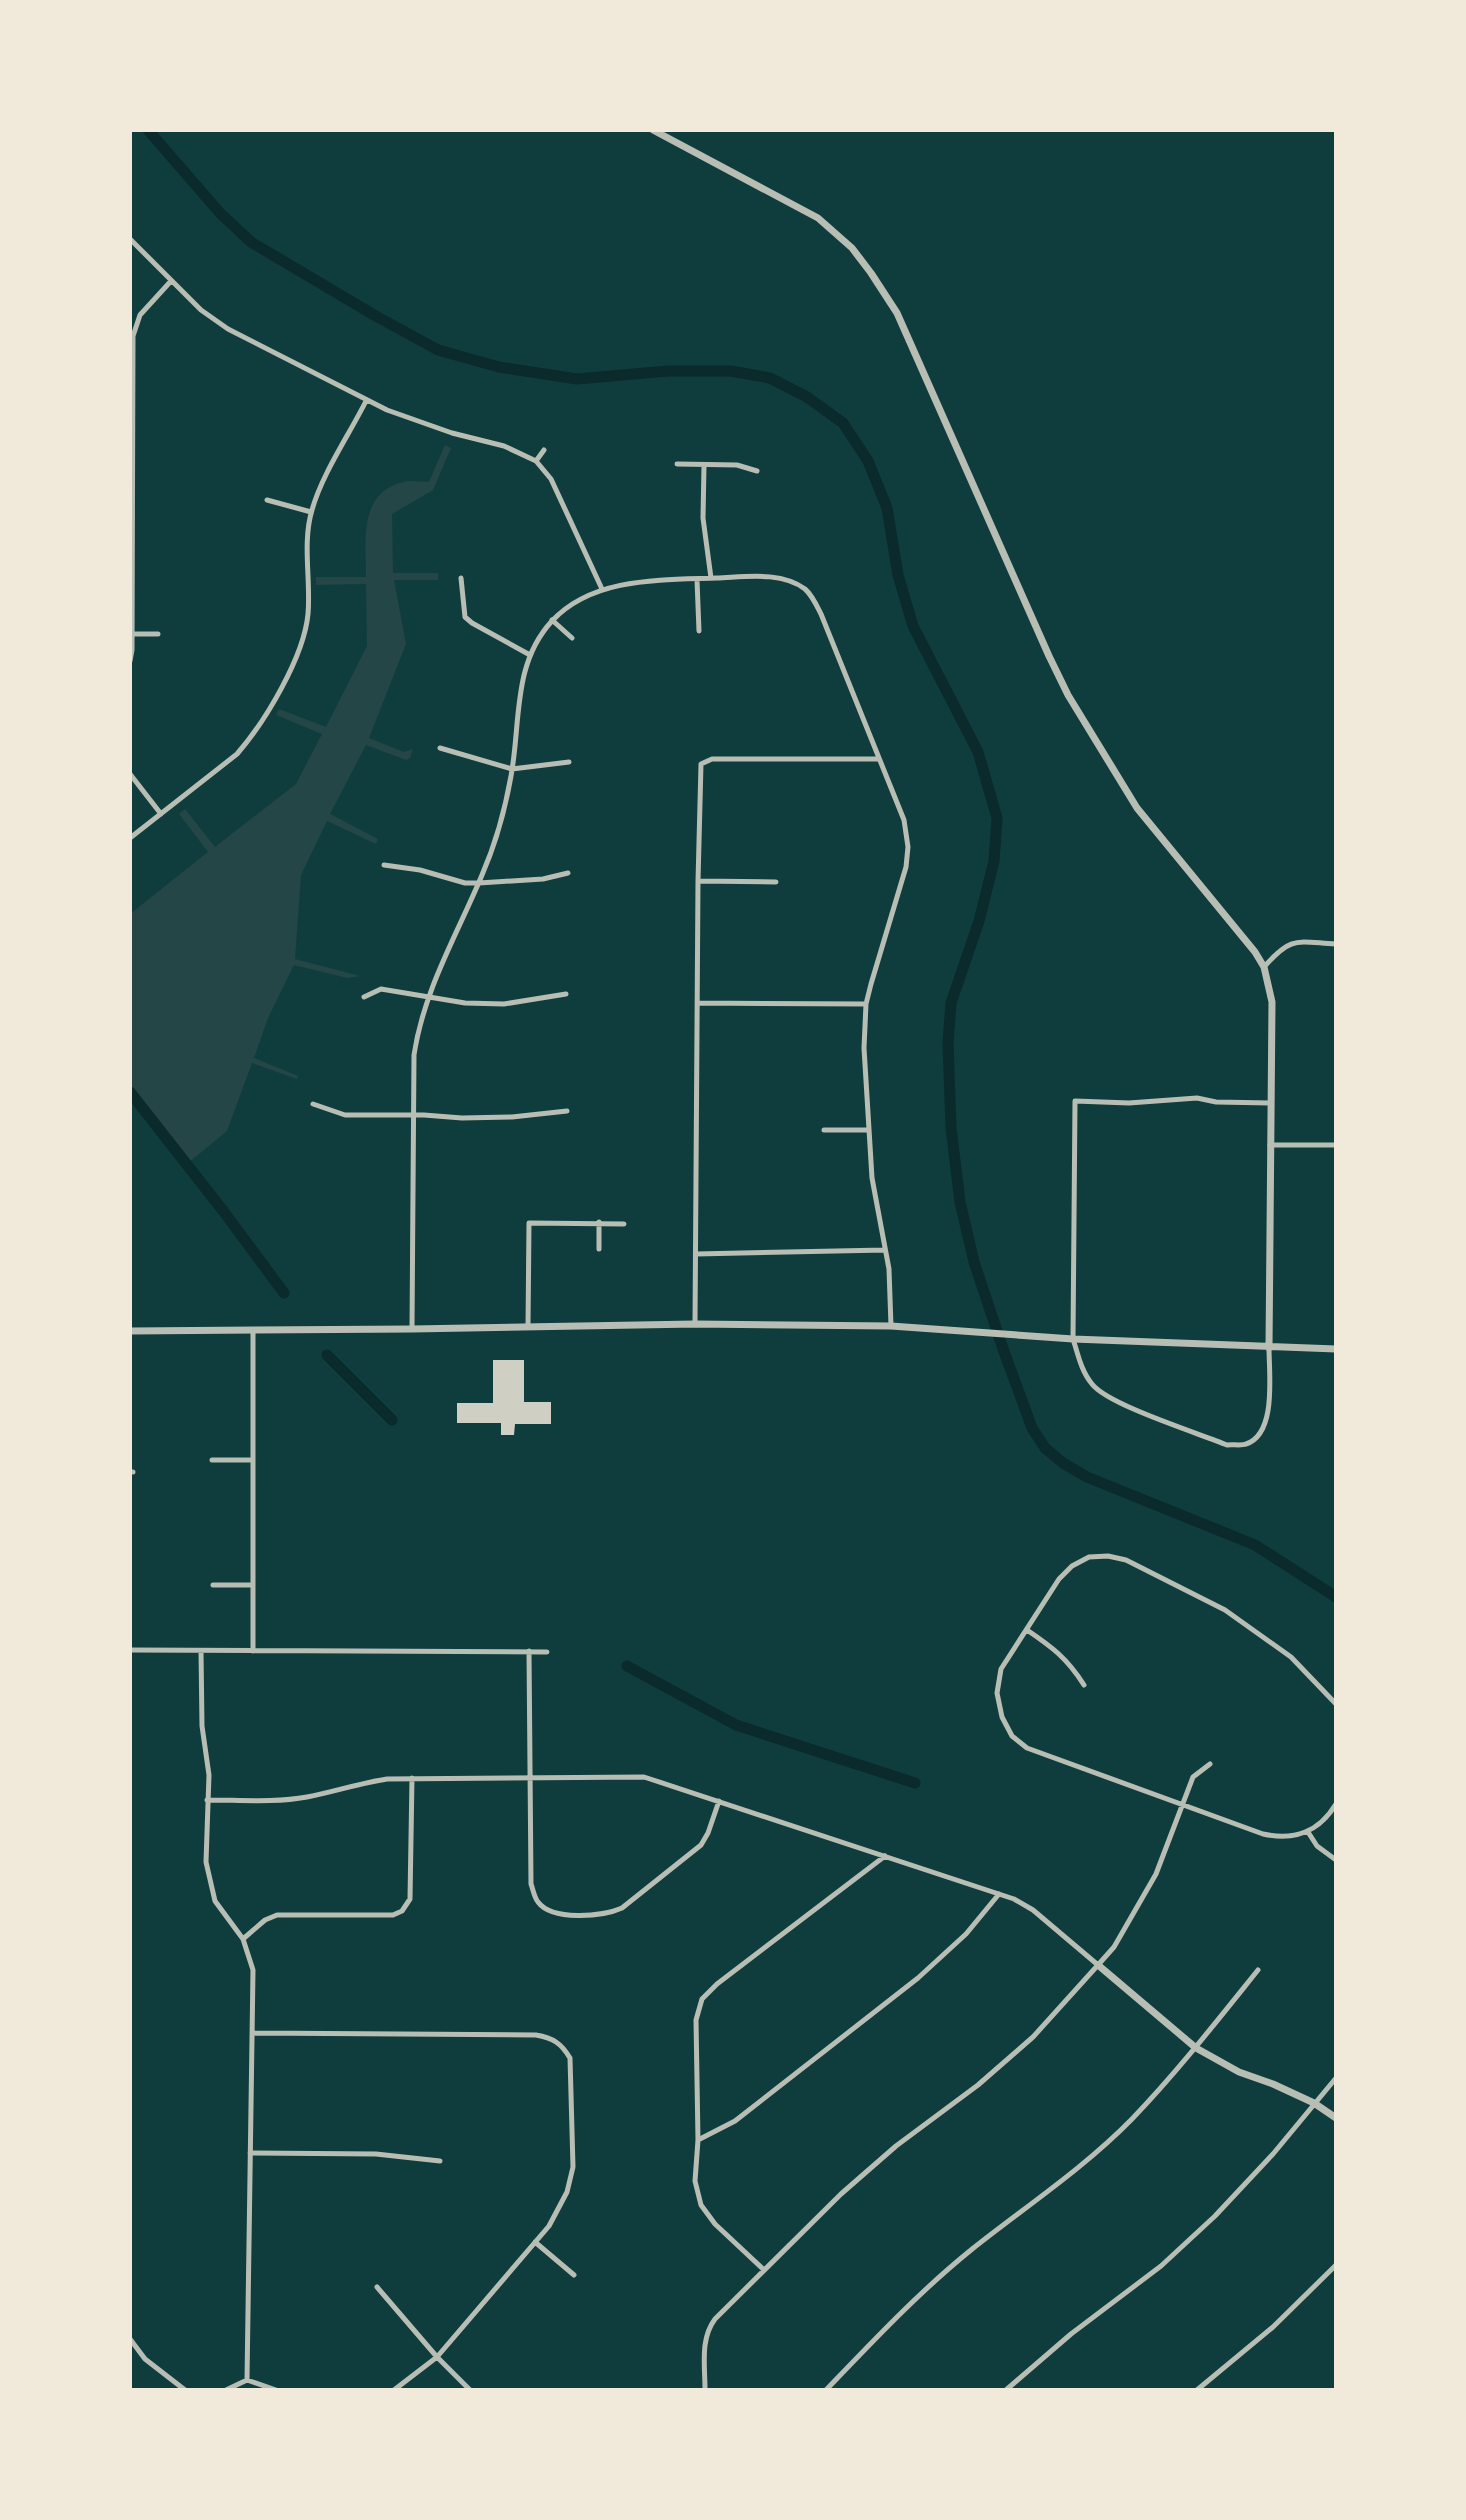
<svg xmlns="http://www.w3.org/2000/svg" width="1466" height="2520" viewBox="0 0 1466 2520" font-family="'DM Sans',sans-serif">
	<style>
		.green { fill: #244646 }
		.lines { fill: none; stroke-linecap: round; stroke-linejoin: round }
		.canal { stroke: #0a2a2b; stroke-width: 11 }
		.building { fill: #cfcfc3 }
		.minor { stroke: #b8beb3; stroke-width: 5 }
		.tertiary { stroke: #b8beb3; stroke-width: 7 }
	</style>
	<rect width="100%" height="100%" fill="#0f3d3e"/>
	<path class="green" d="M445 445 451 448 433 490 392 514 393 573H438V580H394L406 644 369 738 404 752 413 749 410 758 406 760 366 745 330 814 378 839 376 844 327 821 301 875 295 959 360 976 347 978 294 965 268 1018 254 1058 298 1076 297 1079 252 1063 227 1131 188 1163 130 1089V914L208 852 179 814 185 809 215 847 296 784 322 734 276 715 279 709 326 727 367 646 366 584 316 585V577H366C366 541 358 492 404 482 411 480 421 482 429 482Z"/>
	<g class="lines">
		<path class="canal" d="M148 130 220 213 251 242 374 315 438 350 499 367 577 379 668 371H731L770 378 807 397 843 423 868 461 887 508 898 575 913 626 978 752 997 818 994 861 979 921 951 1003 948 1043 951 1128 960 1202 974 1262 1002 1346 1032 1428 1045 1448 1063 1463 1087 1477 1255 1545 1336 1597
			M130 1092 224 1212 284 1293
			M327 1355 392 1420
			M627 1666 736 1725 915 1783"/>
	</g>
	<path class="building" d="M493 1360H524V1402H551V1424H515L514 1435H501V1423H457V1403H493Z"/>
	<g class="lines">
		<path class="minor" d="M130 239 201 310 228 329 387 410 452 433 504 446 536 461 551 479 602 589
			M536 461 544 450
			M677 464 737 465 757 471
			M704 466 703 518 711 578
			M267 500 311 512
			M461 578 465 617 472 623 530 655
			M697 580 699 631
			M552 620 572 638
			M132 634H158
			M130 661 132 650 133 336 140 315 171 281
			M440 748 512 769 569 762
			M130 774 161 814
			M130 838 237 754C265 722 304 657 308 614 311 580 302 543 312 510 322 474 349 435 366 401
			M384 865 420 870 465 883H479L543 879 568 873
			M698 881 776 882
			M1264 967C1292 935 1297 942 1336 944
			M364 997 381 989 465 1003 504 1004 566 994
			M697 1003 866 1004
			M313 1104 345 1115H424L462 1118 512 1117 567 1111
			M824 1130H868
			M1270 1145H1336
			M599 1222V1249
			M696 1254 885 1250
			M695 1324 698 881 701 764 712 759H879
			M528 1327 529 1223 624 1224
			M412 1329 414 1055C424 989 457 935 482 875 496 843 505 810 511 776 521 723 512 664 552 621 593 577 661 580 717 578 745 577 781 571 805 589 812 595 817 606 821 614L904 820 908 847 906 867 871 984 866 1004 864 1048 872 1178 889 1269 891 1326
			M253 1331V1651
			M1269 1348C1269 1374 1277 1434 1246 1444 1241 1446 1232 1444 1227 1445 1198 1433 1108 1405 1092 1384 1081 1371 1078 1354 1073 1339L1075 1101 1129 1103 1197 1098 1216 1102 1270 1103
			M212 1460H253
			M130 1472H133
			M213 1585H253
			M1027 1630C1052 1647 1067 1658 1084 1685
			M130 1650 547 1652
			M201 1651 202 1726 209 1775 206 1862 215 1901 243 1939 253 1970 247 2380
			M529 1651 531 1884C533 1889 534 1897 538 1902 552 1921 602 1917 622 1908L701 1845 708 1833 719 1801
			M1336 1704 1291 1657 1225 1610 1126 1560 1108 1556 1089 1557 1072 1566 1059 1579 1001 1669 997 1693 1002 1717 1012 1736 1027 1748 1263 1834C1295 1841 1319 1832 1336 1804
			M207 1800C240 1800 275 1803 307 1797 334 1792 360 1783 387 1779L644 1777 1014 1899 1033 1910 1098 1965
			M1308 1832 1317 1846 1336 1860
			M243 1939 265 1920 277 1915H393L402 1911 410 1899 412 1778
			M252 2033 536 2035C553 2038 561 2043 570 2058L573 2167 567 2192 549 2226 437 2357 394 2390
			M698 2140 735 2121 918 1978 966 1934 999 1894
			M250 2153 376 2154 440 2161
			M535 2242 574 2275
			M764 2270 715 2224 701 2205 695 2181 698 2140 696 2020 702 1999 717 1984 885 1856
			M377 2287 437 2357 470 2390
			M130 2339 145 2359 185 2390
			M226 2390 247 2380 276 2390
			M705 2390C705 2365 700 2339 715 2319L841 2194 896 2146 978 2085 1033 2037 1098 1965 1114 1947 1156 1874 1193 1777 1210 1764
			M826 2390C873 2341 919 2292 971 2250 1025 2207 1083 2169 1132 2119 1177 2072 1217 2021 1258 1970
			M1006 2390 1071 2334 1161 2266 1215 2216 1273 2154 1336 2078
			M1197 2390 1273 2327 1336 2265"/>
		<path class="tertiary" d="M653 130 818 218 852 248 871 273 897 313 1049 656 1068 695 1137 808 1255 952 1264 967 1272 1002 1269 1348
			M130 1331 412 1329 695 1324 891 1326 1073 1339 1336 1349
			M1098 1965 1196 2048 1239 2072 1273 2084 1314 2103 1336 2118"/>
	</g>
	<rect width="1466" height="2520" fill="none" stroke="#f1e9da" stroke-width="264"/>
</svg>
